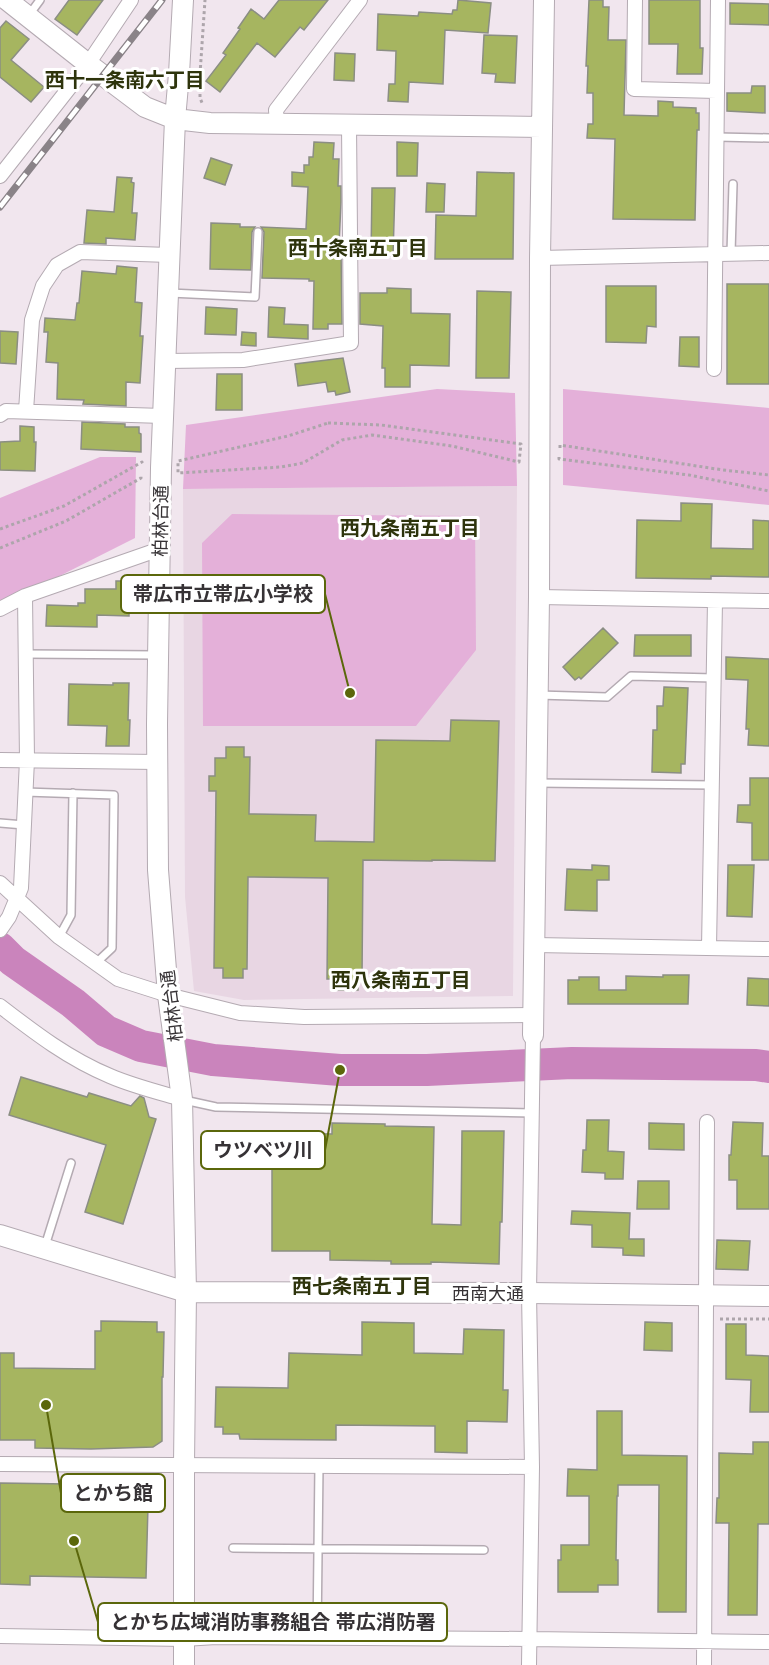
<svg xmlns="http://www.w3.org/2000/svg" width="769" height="1665" viewBox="0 0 769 1665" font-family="'PT Serif','Noto Sans JP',serif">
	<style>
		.built { fill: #e8d6e3 }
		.green { fill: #e4b0d9 }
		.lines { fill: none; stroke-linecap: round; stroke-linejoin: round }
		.river { stroke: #ca84bc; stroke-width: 32 }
		.building { fill: #a6b560; stroke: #8b8e83; stroke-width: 1.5 }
		.lane-casing { stroke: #b4aab2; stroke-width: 10 }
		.street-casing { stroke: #b4aab2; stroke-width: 16 }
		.secondary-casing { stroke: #b4aab2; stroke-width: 22 }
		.path { stroke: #ada5ab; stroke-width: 3; stroke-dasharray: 3 3; stroke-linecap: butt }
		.lane { stroke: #fff; stroke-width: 7 }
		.street { stroke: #fff; stroke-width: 14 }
		.secondary { stroke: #fff; stroke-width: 20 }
		.rail-casing { stroke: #8a8388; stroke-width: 7 }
		.rail { stroke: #fff; stroke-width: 4.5; stroke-dasharray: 14; stroke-linecap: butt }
		.labels { text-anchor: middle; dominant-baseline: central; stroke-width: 6; stroke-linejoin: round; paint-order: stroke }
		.street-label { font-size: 18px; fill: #363235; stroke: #fff }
		.neighbourhood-label { font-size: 20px; font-weight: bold; fill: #2e340c; stroke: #fff }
		.leader { fill: none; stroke: #5b670b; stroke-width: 2 }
		.callout-dot { fill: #5b670b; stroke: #fff; stroke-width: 2 }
		.callout { fill: #fff; stroke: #5b670b; stroke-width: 2 }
		.callout-label { font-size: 20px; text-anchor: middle; font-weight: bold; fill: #363235 }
	</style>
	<rect width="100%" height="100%" fill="#f1e6ee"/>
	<path class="built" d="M517 486 513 996 244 1000 194 991 185 897 183 489Z"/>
	<path class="green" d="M437 389 515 393 517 486 183 489 186 425Z
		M563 389 769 408V505L563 485Z
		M100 457H136L135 538 0 606V498Z
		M232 514 475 516 476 650 416 726H203L202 543Z"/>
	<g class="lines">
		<path class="river" d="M0 948 13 961 73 1003 106 1031 141 1046 213 1060 340 1070H427L572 1063 756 1065 769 1067"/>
	</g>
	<path class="building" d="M69 0H103L77 35 55 19Z
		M279 0H328L304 30 300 27 275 57 257 43 220 92 206 81 226 55 223 53 240 29 238 28 251 9 264 19Z
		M458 0 491 3 488 33 445 30 443 84 409 82 408 102 388 101 389 84H395L396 51 377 50 378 14 418 16 419 12 452 14 453 10H457Z
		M589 0H603V7H609L608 40H626L624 115 658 116V101L673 102V107L696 108V113H699V130H697L695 220 613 219 615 139 587 138 588 124H593V93H587L588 66H586Z
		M649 0H700V48H703L702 74H677L678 44H649Z
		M730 3 769 4V25L730 24Z
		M6 21 29 39 11 60 44 87 31 102 0 77V28Z
		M484 35 517 36 515 83 495 82 496 74 482 73Z
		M335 53 355 54 354 81 334 80Z
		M752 86H765V113L727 111V93H751Z
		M314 142 334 143 333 159H339L338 186H341V202L339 245 341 249 342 324H328V329H313L314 281H309V279L262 278 264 232 261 227 306 229 308 187 292 186V172L304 173V165H309V157H313Z
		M397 142 418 143 417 176H397Z
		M211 158 232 165 225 185 204 178Z
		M477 172 514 173 513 259H435L436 215 476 216Z
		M117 177 132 178 131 182 134 183 132 213H137L135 240 106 238V244L84 243 87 210 114 212Z
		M427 183 445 184 444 212H426Z
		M372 188H395L393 256H371Z
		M211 223 240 224V227H255L252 232 251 270 210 269Z
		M117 266 137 268 135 302 142 303 140 336H143L140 383 126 382V406L83 404 84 400 57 399 58 363 46 362 48 332H44L45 318 75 320 77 303H79L82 271 116 274Z
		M727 284H769V384H727Z
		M606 286H656V327L647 326 646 343 606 342Z
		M387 288 411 289V313L450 314 449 366 410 365V387H385V368H382L383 326 360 324V293H387Z
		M477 291 511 292 509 378H476Z
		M206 307 237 309 236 335 205 334Z
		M269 307 285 308 284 324 308 325V339L268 337Z
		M0 331 18 332 16 364 0 363Z
		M242 332 256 333V346L241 345Z
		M680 337H699V367L679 366Z
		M343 358 350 392 336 395 335 391 328 392 326 382 298 386 295 364Z
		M217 374H242V410H216Z
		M82 422 125 424V427H139V433L141 434V452L81 449Z
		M20 426 34 427V442H36L35 471 0 470V442L20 441Z
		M681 503 712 504 711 548 753 549V520L769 521V577L711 576V579L636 578 637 520 681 521Z
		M116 581H136L135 602H129V616L97 615V627L46 626 47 605 78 606V603H85V589H116Z
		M603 628 618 643 581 679 579 677 575 680 563 667Z
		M635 635H691V656H634Z
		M726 657 769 659V746L748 745 749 729H746L748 680 726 679Z
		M113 683H129L128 720H130L129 746H106L107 726 68 725 69 684 113 685Z
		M664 687 688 688 685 764H681V773L652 772 653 730H657V706H663Z
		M451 720 499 721 495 861 432 860V861L363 860 362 979H358V990H338V979H327L328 878 248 877 247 969H243V978H223V968H214L216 791H209V776H215V758H226V747H244V757H250L249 814 316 815 315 841 374 842 376 740 450 741Z
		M750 778H769V860H752V823L737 822 738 805H750Z
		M592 865 609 866V880H597V911L565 910 567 869 592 870Z
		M728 865H754L752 917 727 916Z
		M663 975H689L688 1004H568V980H579V977H599V990H626V976L663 977Z
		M748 978 769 979V1006L747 1005Z
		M21 1077 87 1097 89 1093 131 1106 140 1096 144 1098 149 1117 156 1119 123 1224 85 1212 106 1145 9 1115Z
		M587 1120H609L608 1151 624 1152 623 1179H605V1173L582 1172 583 1150H586Z
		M733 1122 763 1123 762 1156H769V1209H737V1180H729V1155H731Z
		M332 1123 385 1124V1126L434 1127 432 1224 461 1225 462 1131H504L502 1222H500L499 1264 431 1262V1264H391V1261L330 1260V1251H272V1133L332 1134Z
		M649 1123 684 1124V1150L649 1149Z
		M638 1181H669V1209H637Z
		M572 1211 630 1213 629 1239H644V1256L623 1255V1248L592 1247V1225L571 1224Z
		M717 1240 750 1241 748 1270 716 1269Z
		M101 1321 157 1322V1332H164L163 1377H162V1441L153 1447 91 1449 35 1448V1440H0V1353H14V1368L95 1369V1331H101Z
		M362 1322 414 1323V1353L463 1354 464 1329 504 1330 503 1390H508L507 1422 467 1421V1453L435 1452V1426L336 1425V1440L240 1439 239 1434H223V1427H215L216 1387 288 1388 289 1353 362 1355Z
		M645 1322 672 1323V1351L644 1350Z
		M726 1324H746V1355L769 1356V1412H750L751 1380 726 1379Z
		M597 1411H622V1455L687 1456 686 1612H658L659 1485H618V1496H617L616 1560H618V1585H598V1592H558V1560H561V1545H589V1496H567L568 1469 597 1470Z
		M753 1442H769V1524H758L757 1615H728L729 1523H716L717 1498H719V1453L753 1454Z
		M0 1483 136 1485 135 1506H148L146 1578 30 1576V1585L0 1584Z"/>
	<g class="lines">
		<g class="lane-casing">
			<path id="lane" d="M29 15 40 0
				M717 137 769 138
				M731 253 733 184
				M170 293 255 297 258 232
				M26 654 156 655
				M538 695 607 697 631 676 714 678
				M537 783 712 785
				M25 792 114 795 112 948 96 963
				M0 823 24 825
				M59 937 71 915 73 793
				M184 1100 216 1107 532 1113
				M45 1246 71 1163
				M233 1548 484 1550
				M317 1638 319 1465"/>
		</g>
		<g class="street-casing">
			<path id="street" d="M635 0 634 89 717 91
				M277 124 276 110 360 0
				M0 176 88 64 131 0
				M540 258 769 253
				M166 361 243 360 351 343 349 125
				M714 369 718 0
				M26 411 32 320 43 286 57 265 80 252 169 255
				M0 415 6 411 163 416
				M539 597 769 601
				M0 609 25 596 160 549
				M0 760 157 762
				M0 883 59 937 118 979 168 995 240 1013 304 1017 533 1015
				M0 930 9 917 21 888 27 760 25 596
				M535 945 769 949
				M709 948 715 601
				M0 1006C35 1033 69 1059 110 1076 133 1086 158 1092 182 1099
				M0 1464 532 1467
				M0 1636 184 1639 216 1637 529 1639 769 1642
				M529 1665 532 1467 529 1293 533 1035
				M704 1665 707 1122"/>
		</g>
		<g class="secondary-casing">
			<path id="secondary" d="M7 0 88 64 145 107 175 119 210 123 542 127
				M183 0 179 74 175 119 161 468 157 724 158 870 168 995 182 1099 186 1292 184 1464V1665
				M533 1035 539 597 540 258 544 0
				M0 1235 186 1292 529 1293 769 1296"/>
		</g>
		<path class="path" d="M196 74H200V98L203 105
			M200 74 205 0
			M328 423 381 425 521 444 519 462 452 446 372 435 342 440 303 463 281 467 178 473V461L288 436Z
			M560 448V445L723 470 769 475
			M559 457V459L689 475 769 491
			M0 529 64 506 142 462V463
			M0 548 66 521 141 478V476
			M720 1319H769"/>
		<use href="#lane" class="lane"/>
		<use href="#street" class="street"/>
		<use href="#secondary" class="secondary"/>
		<g class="rail-casing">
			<path id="rail" d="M0 207 162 0"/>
		</g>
		<use href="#rail" class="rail"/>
	</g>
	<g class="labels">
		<g class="street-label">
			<text transform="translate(160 521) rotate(-89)">柏林台通</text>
			<text transform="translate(171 1006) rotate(-97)">柏林台通</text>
			<text x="488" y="1293">西南大通</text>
		</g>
		<g class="neighbourhood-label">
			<text x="125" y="79">西十一条南六丁目</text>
			<text x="358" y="247">西十条南五丁目</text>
			<text x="410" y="527">西九条南五丁目</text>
			<text x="401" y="979">西八条南五丁目</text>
			<text x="362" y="1285">西七条南五丁目</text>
		</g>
	</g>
	<path class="leader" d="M350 693L325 594M340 1070L325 1150M46 1405L61 1493M74 1541L98 1622"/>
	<g class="callout-dot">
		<circle cx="350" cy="693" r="6"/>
		<circle cx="340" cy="1070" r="6"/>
		<circle cx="46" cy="1405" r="6"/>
		<circle cx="74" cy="1541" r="6"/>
	</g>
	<g class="callout">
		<rect x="121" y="575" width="204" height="38" rx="6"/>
		<rect x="201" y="1131" width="124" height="38" rx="6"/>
		<rect x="61" y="1474" width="104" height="38" rx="6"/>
		<rect x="98" y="1603" width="349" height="38" rx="6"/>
	</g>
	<g class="callout-label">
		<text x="223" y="601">帯広市立帯広小学校</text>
		<text x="263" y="1157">ウツベツ川</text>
		<text x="113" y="1500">とかち館</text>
		<text x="273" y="1629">とかち広域消防事務組合 帯広消防署</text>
	</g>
</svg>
